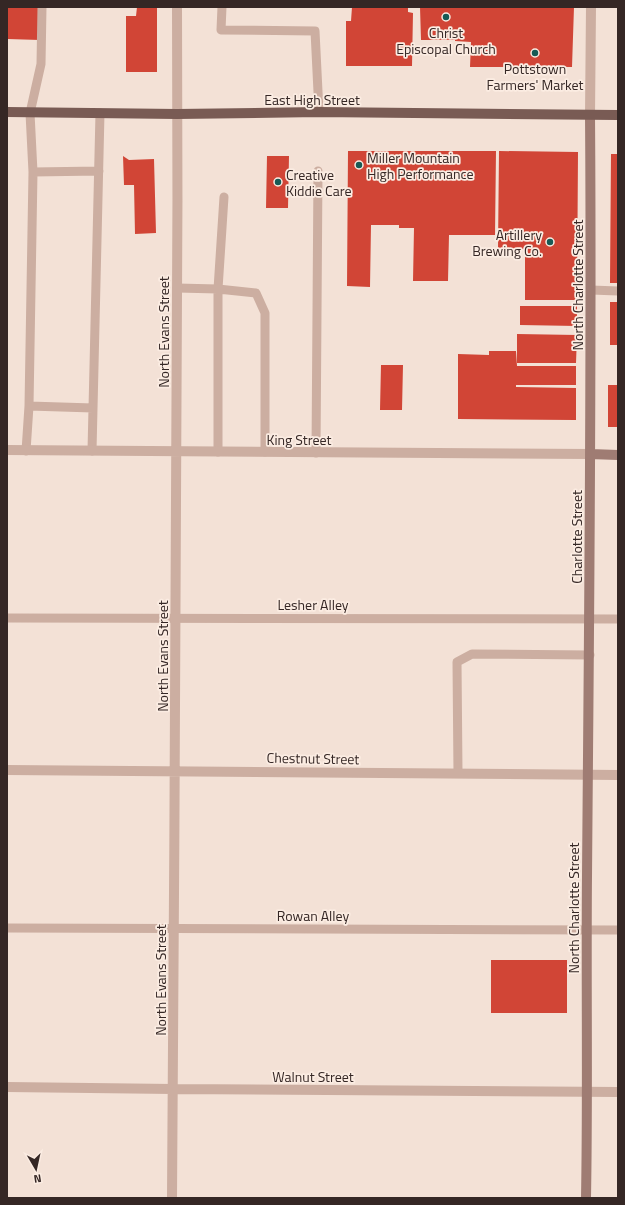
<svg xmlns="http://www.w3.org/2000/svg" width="625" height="1205" viewBox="0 0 625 1205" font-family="'Titillium Web',sans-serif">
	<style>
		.building { fill: #d14536 }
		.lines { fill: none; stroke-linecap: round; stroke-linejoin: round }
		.service { stroke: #ccaea1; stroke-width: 9 }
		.minor { stroke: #ccaea1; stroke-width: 10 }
		.secondary { stroke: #9f7c73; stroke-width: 10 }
		.primary { stroke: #795b54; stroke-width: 10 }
		.poi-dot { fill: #175a55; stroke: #fbece2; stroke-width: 1.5 }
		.labels { text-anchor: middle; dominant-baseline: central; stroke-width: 3.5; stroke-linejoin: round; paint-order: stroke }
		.poi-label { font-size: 14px; fill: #352725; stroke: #fbece2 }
		.street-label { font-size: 14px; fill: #352725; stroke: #fbece2 }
	</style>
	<rect width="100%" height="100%" fill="#f3e1d6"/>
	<path class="building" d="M7 7H40V40L7 39Z
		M137 7H157V72H126V16H136Z
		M352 7H408V12L413 13 412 66H346V21H351Z
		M420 7H574L572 67H470L471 42 455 41V40H421Z
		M348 151H496L495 235H449L448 281H413L414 228H399V225H371L370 287 347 286Z
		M499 151 578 152 577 300H525V249L498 248Z
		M611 154H618V283H610Z
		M123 156 129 160 154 159 156 233 135 234 134 185H124Z
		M267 156H289L288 208H266Z
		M610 302H618V345H610Z
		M520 306H577V326L520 325Z
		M517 334 577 335 576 363H517Z
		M489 351H516L517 366H576V385H516V387L576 388V420L458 419V354L489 355Z
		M381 365H403L402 410H380Z
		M608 385H618V427H608Z
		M491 960H567V1013H491Z"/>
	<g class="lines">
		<path class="service" d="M222 7 221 30 315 31 319 112
			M33 172 99 171
			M177 288 218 289 256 293 265 313V452
			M591 290 618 291
			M29 406 93 408
			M26 451 29 406 33 172 30 113 41 64 42 7
			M92 451 100 113
			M218 452V289L224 197
			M316 453 318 171
			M7 618 618 619
			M458 773 457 662 472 654 590 655
			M7 928 618 930"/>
		<path class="minor" d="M590 115 591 7
			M7 450 590 454
			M7 770 618 775
			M7 1087 173 1089 618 1092
			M172 1198C174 801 179 404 177 7"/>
		<path class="secondary" d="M590 454 618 455
			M586 1198C588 1091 586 984 587 877 589 623 592 369 590 115"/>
		<path class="primary" d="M7 112 177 114 319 112 618 115"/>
	</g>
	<g class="poi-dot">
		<circle cx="446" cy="17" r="4"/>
		<circle cx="535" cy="53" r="4"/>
		<circle cx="359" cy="165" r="4"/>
		<circle cx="278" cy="182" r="4"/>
		<circle cx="550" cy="242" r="4"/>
	</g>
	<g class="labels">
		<g class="poi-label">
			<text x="446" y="32">Christ<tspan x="446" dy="16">Episcopal Church</tspan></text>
			<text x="535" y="68">Pottstown<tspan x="535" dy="16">Farmers' Market</tspan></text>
			<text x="367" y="157" text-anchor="start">Miller Mountain<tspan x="367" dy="16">High Performance</tspan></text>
			<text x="286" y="174" text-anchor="start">Creative<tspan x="286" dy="16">Kiddie Care</tspan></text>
			<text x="542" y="234" text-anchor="end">Artillery<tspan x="542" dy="16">Brewing Co.</tspan></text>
		</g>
		<g class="street-label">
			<text x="312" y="99">East High Street</text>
			<text transform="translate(577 285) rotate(-90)">North Charlotte Street</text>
			<text transform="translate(163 332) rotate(-90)">North Evans Street</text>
			<text x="299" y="439">King Street</text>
			<text transform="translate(576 537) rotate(-90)">Charlotte Street</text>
			<text x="313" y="604">Lesher Alley</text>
			<text transform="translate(162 656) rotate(-90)">North Evans Street</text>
			<text transform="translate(313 758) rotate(1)">Chestnut Street</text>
			<text transform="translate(573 908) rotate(-90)">North Charlotte Street</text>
			<text x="313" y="915">Rowan Alley</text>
			<text transform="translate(160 980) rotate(-90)">North Evans Street</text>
			<text x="313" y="1076">Walnut Street</text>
		</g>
	</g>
	<rect width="625" height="1205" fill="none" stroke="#352725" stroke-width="16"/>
	<g transform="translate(36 1169) rotate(171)" stroke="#fbece2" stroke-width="3" paint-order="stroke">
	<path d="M0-3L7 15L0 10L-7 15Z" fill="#352725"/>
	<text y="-6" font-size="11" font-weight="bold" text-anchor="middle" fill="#352725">N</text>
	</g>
</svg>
